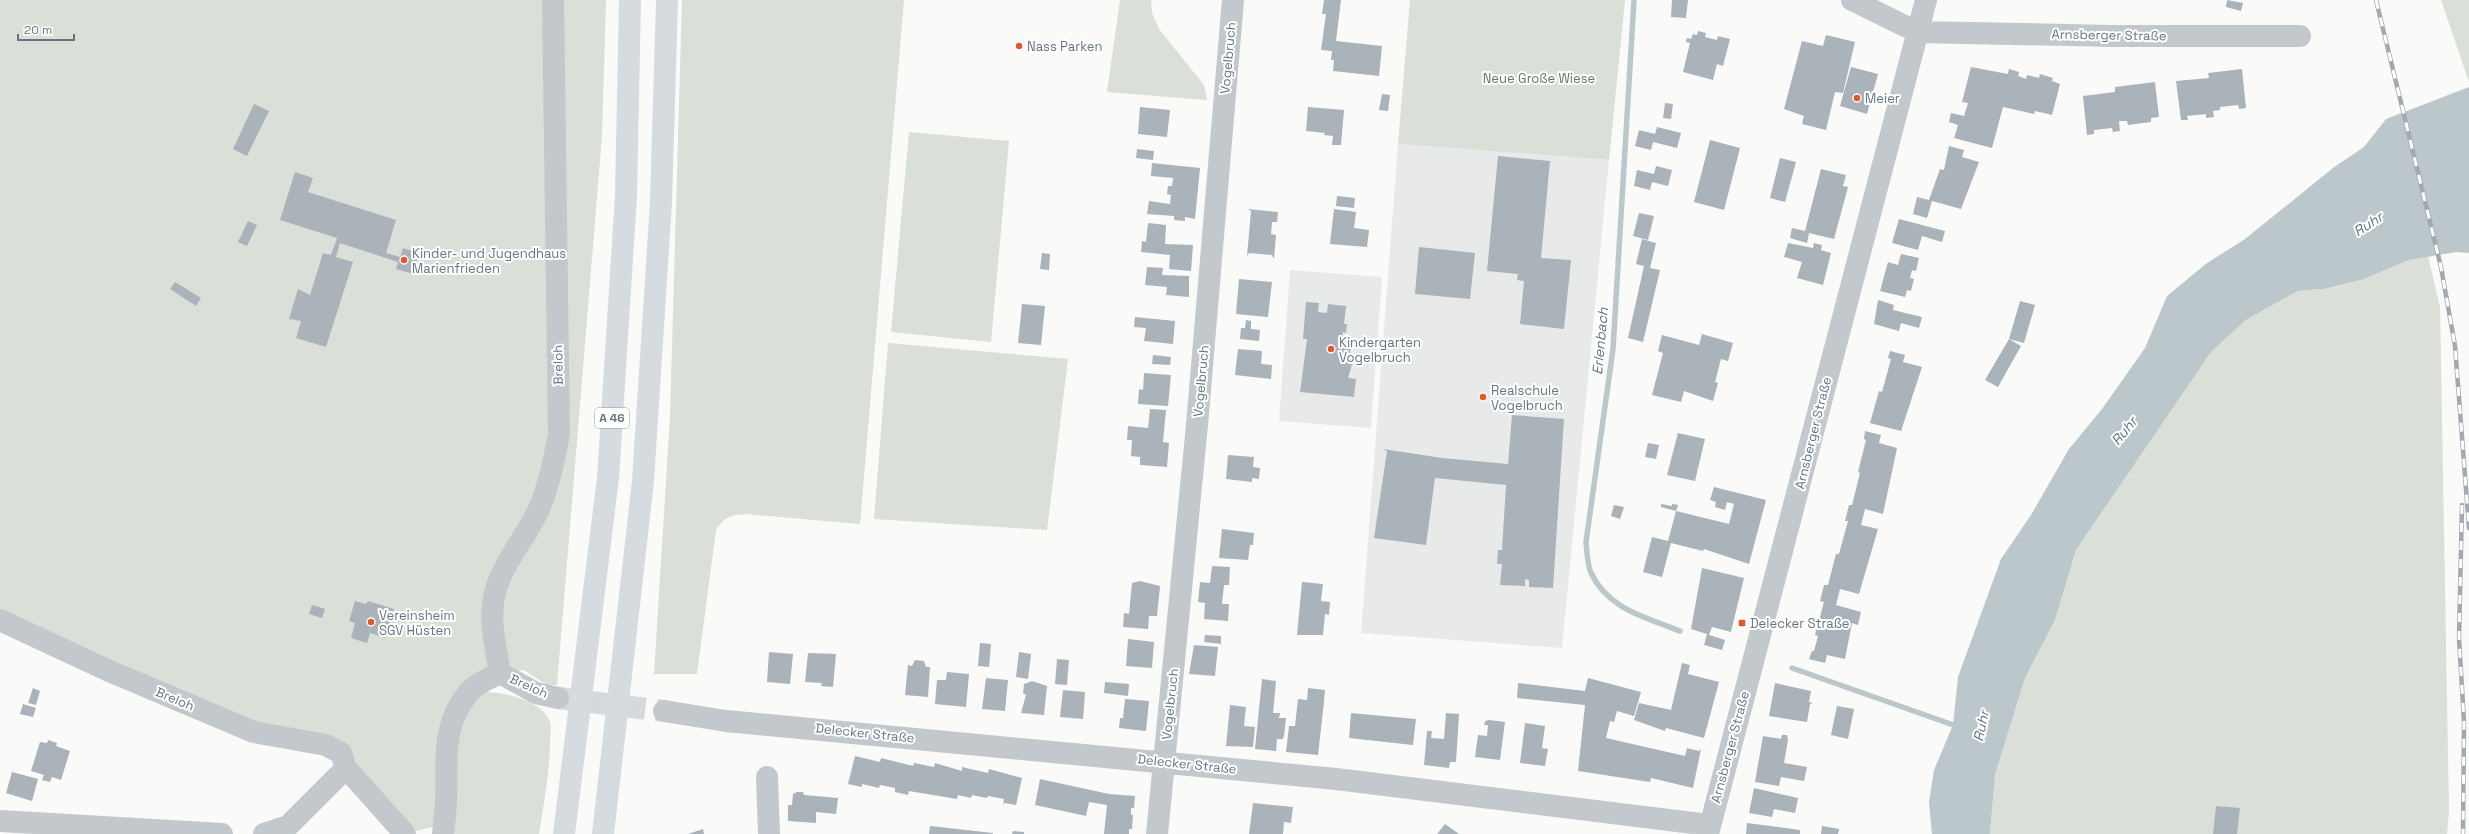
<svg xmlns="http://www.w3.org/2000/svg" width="2469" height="834" viewBox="0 0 2469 834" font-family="'Space Grotesk',sans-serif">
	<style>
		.built { fill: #e8e9e9 }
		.green { fill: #dadfd7 }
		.water { fill: #bbc7cb }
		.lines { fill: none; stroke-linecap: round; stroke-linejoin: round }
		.stream { stroke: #bbc7cb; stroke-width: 5.5 }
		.building { fill: #aab3b9 }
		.minor-tunnel { stroke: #d5d9db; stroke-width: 22; stroke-dasharray: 22 11; stroke-linecap: butt }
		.minor { stroke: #c3c8cc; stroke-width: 22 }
		.highway { stroke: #d6dbdf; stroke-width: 22 }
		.rail-casing { stroke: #a2aab0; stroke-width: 4.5 }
		.rail { stroke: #fff; stroke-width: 3; stroke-dasharray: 9; stroke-linecap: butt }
		.poi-dot { fill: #e4572e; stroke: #fff; stroke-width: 1.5 }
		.labels { text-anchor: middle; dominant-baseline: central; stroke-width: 4; stroke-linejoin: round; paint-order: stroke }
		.shield { fill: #fff; stroke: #939fa8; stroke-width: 1 }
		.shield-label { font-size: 12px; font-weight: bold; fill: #657683 }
		.street-label { font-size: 13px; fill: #657683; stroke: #fff }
		.poi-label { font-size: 13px; fill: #657683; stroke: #fff; text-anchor: start }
		.park-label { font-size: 13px; fill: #687a64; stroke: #fff }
		.water-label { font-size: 14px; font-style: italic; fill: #60757c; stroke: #fff }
	</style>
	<rect width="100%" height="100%" fill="#fafaf8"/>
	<path class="built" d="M1398 144 1609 160 1562 648 1361 633Z
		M1290 270 1382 277 1371 428 1279 421Z"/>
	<path class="green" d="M0 0H606L602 136 557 685H547L524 670 477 673 458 697 437 822 433 827 416 831 406 826 364 779 356 761 337 746 272 731 0 615Z
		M682 0H904L860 524 745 514C730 515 724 518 716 530L697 674H654L670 417Z
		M1120 0H1151L1152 13 1159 29 1204 85 1207 100 1107 92Z
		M1410 0H1625L1609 160 1398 144Z
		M2441 0H2469V82L2442 3Z
		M909 132 1009 141 991 342 891 332Z
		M2428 256 2440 307 2449 812 2447 834H1990L1995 775 2025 678 2055 620 2076 550 2211 352 2246 320 2298 291 2324 289 2364 279 2409 260Z
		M888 343 1068 359 1047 530 874 519Z
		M486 692C506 693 542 700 550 722 552 727 550 734 550 740 550 772 544 802 539 834H452L454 738 466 708Z"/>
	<path class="water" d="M2469 87V253L2456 252 2409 260 2364 279 2324 289 2298 291 2246 320 2211 352 2076 550 2055 620 2025 678 1995 775 1990 834H1932L1929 802 1934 770 1953 725 1958 677 2001 559 2031 515 2069 449 2102 409 2145 348 2167 296 2207 263 2245 239 2333 168 2364 147 2386 119Z"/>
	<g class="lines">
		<path class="stream" d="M1634 0 1613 349 1586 542C1587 551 1587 564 1591 573 1608 609 1645 617 1680 631
			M1792 668 1959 727"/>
	</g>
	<path class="building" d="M1324 0H1341L1336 41 1382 46 1379 76 1333 71 1334 60H1331L1332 51 1321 50 1326 14H1322Z
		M1672 0H1688L1686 18 1671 17Z
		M2227 0 2243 3 2241 11 2226 7Z
		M1698 31 1706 33 1705 37 1717 40 1718 36 1730 39 1723 66 1717 64 1713 80 1683 72 1690 43 1686 42 1687 38 1691 39 1693 34 1697 35Z
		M1826 35 1855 42 1843 93 1835 92 1826 130 1802 124 1804 116 1784 109 1802 41 1823 46Z
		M1851 67 1878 74 1867 114 1840 106Z
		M1971 67 2008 74 2009 69 2019 72 2018 76 2026 79 2027 75 2039 78 2040 74 2053 78 2052 81 2060 84 2052 115 2035 111 2034 114 2003 107 1992 148 1954 138 1958 125 1949 122 1951 113 1964 116 1968 103 1962 102Z
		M2242 69 2246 108 2239 109 2238 105 2220 107V110L2213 111 2214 117 2206 118V114L2187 116 2188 120H2181L2176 81 2209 78 2208 73Z
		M2155 82 2159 117 2151 118V122L2128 125 2127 121H2119L2120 131 2113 132 2112 128 2094 130V134L2087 135 2083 96 2115 92V87Z
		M1382 94 1390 95 1388 111 1379 110Z
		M1665 103 1673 104 1671 119 1663 118Z
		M254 104 269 111 247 156 233 149Z
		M1140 107 1170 110 1167 137 1138 134Z
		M1308 107 1344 110 1341 145H1332L1333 136 1324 135 1325 133 1306 131Z
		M1657 127 1681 133 1677 148 1653 142 1651 150 1635 146 1639 130 1655 134Z
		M1710 140 1740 148 1724 210 1694 202Z
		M1949 146 1964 150 1962 157 1979 162 1961 209 1932 201 1927 218 1913 214 1917 197 1929 200 1940 169 1944 170Z
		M1137 149 1154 151 1153 160 1136 158Z
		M1498 156 1550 161 1541 258 1571 260 1564 329 1520 324 1524 281 1517 280 1518 274 1487 271Z
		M1780 158 1796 162 1785 202 1770 198Z
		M1152 163 1200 168 1195 219 1185 217V221L1174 220V216L1147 214 1149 201 1170 204 1171 195 1167 194 1168 186H1172L1173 178 1151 176Z
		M1656 166 1672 170 1668 186 1652 182 1650 190 1634 186 1637 170 1654 174Z
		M1821 169 1846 175 1843 186 1848 187 1834 239 1809 233 1807 243 1790 238 1792 228 1805 231Z
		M295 172 313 178 308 192 396 220 386 253 400 257 403 248 419 253 413 274 396 269 398 262 340 243 336 257 353 262 326 347 296 338 301 321 289 319 298 289 310 295 323 253 331 255 337 238 280 220Z
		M1337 196 1355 198 1354 208 1336 206Z
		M1248 209 1278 212 1277 222H1272L1271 234 1276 235 1274 259 1272 255 1249 253 1247 256 1251 211Z
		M1334 209 1356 212 1354 228 1369 230 1367 247 1330 244Z
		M1639 213 1654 216 1648 240 1633 236Z
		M1899 219 1945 231 1942 242 1922 236 1918 250 1892 243Z
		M248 221 257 225 247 246 238 242Z
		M1148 223 1166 225 1165 244 1193 245 1191 271 1169 269 1170 255 1141 252 1142 241 1146 242Z
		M1642 239 1656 243 1650 268 1660 270 1643 342 1628 338 1644 266 1636 264Z
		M1788 243 1813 248 1814 243 1822 245 1821 250 1831 253 1823 285 1797 278 1802 262 1784 257Z
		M1419 247 1475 253 1470 299 1415 294Z
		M1042 253 1050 254 1049 270 1040 269Z
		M1901 254 1919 258 1916 271 1912 270 1910 278 1914 279 1911 291 1907 290 1905 297 1880 291 1888 262 1898 265Z
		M1147 267 1163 268 1162 275 1189 276V297L1166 295 1167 287 1145 285Z
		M1239 279 1272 282 1268 317 1236 314Z
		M175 282 201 298 196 306 170 289Z
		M1878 300 1894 305 1893 310 1922 317 1919 328 1901 323 1899 331 1874 324Z
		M2020 301 2035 305 2024 343 2009 339 2021 346 1998 387 1985 380 2009 339Z
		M1306 302 1319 303 1318 312 1327 313 1328 304 1346 306 1344 324H1347L1346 333 1343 332 1342 342 1351 343 1349 361H1353L1348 378 1356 379 1354 397 1300 392 1307 339H1303Z
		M1022 304 1045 306 1041 345 1018 343Z
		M1135 317 1175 321 1173 344 1144 341 1146 328 1134 327Z
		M1246 320 1251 321V329L1260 330 1259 341 1240 339 1241 328H1245Z
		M1702 334 1733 343 1728 361 1721 359 1715 382 1718 383 1713 401 1684 391 1681 402 1652 395 1663 353 1658 351 1662 335 1699 345Z
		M1238 349 1262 351 1261 364 1272 365 1271 379 1235 375Z
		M1890 351 1905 355 1903 362 1922 367 1901 431 1870 423 1879 391 1882 392 1891 359 1888 358Z
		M1153 355 1171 357 1170 365 1152 364Z
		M1144 373 1171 375 1168 406 1138 404 1139 389 1143 390Z
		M1150 409 1166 410 1163 442 1169 443 1167 467 1140 465V457L1131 456 1132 440H1127L1128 426 1148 428Z
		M1512 415 1564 419 1553 588 1529 587V580L1525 579V586L1500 585 1502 564H1497L1498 550H1502L1506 485 1435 478 1426 545 1374 538 1387 451 1383 449 1442 458 1508 464Z
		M1865 431 1881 435 1879 443 1897 448 1883 514 1865 509 1861 525 1878 529 1859 594 1840 589 1836 605 1861 612 1858 625 1852 623 1845 659 1827 655 1825 663 1809 659 1812 651H1814L1818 636 1815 635 1824 602 1820 601 1824 585H1828L1836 554H1839L1848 521H1845L1849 505H1852L1860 473 1858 472 1866 440 1864 439Z
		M1678 433 1705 439 1695 481 1667 475Z
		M1648 443 1659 445 1656 459 1645 457Z
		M1228 455 1254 457 1253 467 1260 468 1259 479 1252 478V482L1226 479Z
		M1714 487 1766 500 1749 564 1704 549 1703 551 1671 543 1662 577 1643 572 1652 537 1668 541 1676 511 1729 524 1734 504 1727 502 1725 510 1715 507 1716 502 1710 500Z
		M1661 504 1672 506V504L1678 505 1676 511 1661 507Z
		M1614 505 1624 507 1620 519 1611 516Z
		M1222 529 1254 533 1253 545H1250L1248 560 1219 558Z
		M1212 566 1230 567 1229 585H1224L1222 604H1229L1228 621 1204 619 1205 603 1198 602 1200 582 1210 583Z
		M1702 568 1744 578 1731 632 1712 627 1709 635 1725 640 1722 650 1704 645 1707 634 1691 629Z
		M1140 581 1160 586 1157 616H1149L1148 629 1123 627 1124 613 1129 614 1132 583Z
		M1302 582 1323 584 1321 601 1330 602 1329 615 1325 614 1323 635H1297Z
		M355 601 366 604 368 601 394 609 385 638 370 633 367 643 351 638 355 623 349 621Z
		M312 605 325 609 322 618 309 614Z
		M1205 635 1221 636V644L1204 642Z
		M1128 639 1154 642 1152 668 1126 666Z
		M980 643 991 644 989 667 978 666Z
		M1194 645 1218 647 1215 676 1189 674Z
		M769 652 793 654 790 684 767 682Z
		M1019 652 1031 654 1028 679 1016 677Z
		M808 653 836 654 833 687 821 686 822 683 805 682Z
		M1057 659 1069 660 1067 685 1055 684Z
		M915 660 924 661 926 667H930L928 697 905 695 908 665 912 666Z
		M1682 663 1690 665 1688 674 1719 682 1704 738 1666 728 1665 731 1634 720 1639 703 1671 710Z
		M947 672 969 674 966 707 935 704 937 680H946Z
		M986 678 1008 680 1005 711 982 709Z
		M1588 678 1641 692 1634 716 1617 711 1614 722 1610 721 1606 738 1685 756 1687 748 1699 751 1701 749 1693 788 1651 778 1650 782 1578 771 1585 705 1517 698 1518 683 1585 691Z
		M1262 679 1276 681 1273 713H1280L1279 718H1286L1284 736 1283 739H1277L1276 751 1255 749Z
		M1032 681 1047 686 1044 715 1021 713 1026 695 1023 693 1024 684Z
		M1105 682 1129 684 1128 696 1104 693Z
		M1775 683 1811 691 1809 702 1813 703 1810 704 1807 722 1769 716Z
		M33 688 40 691 36 705 28 703Z
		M1308 688 1325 690 1324 702 1312 701 1324 702 1318 755 1286 752 1289 726H1295L1298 699 1307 700Z
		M1063 690 1085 692 1083 719 1060 717Z
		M1125 699 1149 701 1146 731 1119 728 1120 718H1123Z
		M23 704 36 708 33 717 20 714Z
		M1230 705 1246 707 1244 726 1255 727 1253 747 1226 746Z
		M1837 706 1854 709 1848 739 1831 735Z
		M1351 713 1416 719 1413 745 1349 738Z
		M1446 713 1459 714 1456 762H1450L1449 768 1424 765 1427 731H1432L1431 738 1444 739Z
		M1489 720 1505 722 1500 760 1475 757 1478 735 1487 736 1488 725H1484L1485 721Z
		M1525 723 1545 726 1542 748 1548 749 1545 766 1520 763Z
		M1782 735H1787L1788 740 1784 763 1807 767 1804 781 1781 777 1779 786 1755 782 1763 736 1781 739Z
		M48 740 57 743 56 746 70 751 61 780 52 777 50 782 42 780 44 775 31 771 40 742 47 743Z
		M855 756 880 762 881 758 913 766 914 763 934 767 935 763 962 771V767L988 773 989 769 1022 778 1016 805 1004 803 1003 806 1004 799 988 796 987 798 972 795 971 798 958 795 957 799 909 791 908 795 895 792V788L880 785 879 788 862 784V787L848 784Z
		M12 772 38 779 32 801 6 793Z
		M1040 779 1109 794 1135 796 1134 808H1131V815H1133L1132 829H1129V834H1104L1107 805 1089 802 1086 816 1035 805Z
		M1754 788 1798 798 1795 813 1774 809 1772 817 1749 813Z
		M797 792H803L804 795 838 798 836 814 816 812V823L788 821V805H792L793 794Z
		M1253 803 1293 807 1291 823 1284 822 1283 834H1249Z
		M2216 806 2240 808 2237 834H2213Z
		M1747 823 1800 830V834H1746Z
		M1445 824 1459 834H1437Z
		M930 826 993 833V834H929Z
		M1822 826 1839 829 1838 834H1821Z
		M703 829 704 834H688Z
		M1013 831 1024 832V834H1012Z"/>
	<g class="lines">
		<path class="minor-tunnel" d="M558 698 664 711"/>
		<path class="minor" d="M1852 0 1917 32 2114 36H2300
			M0 620 107 670 254 732 326 745 341 753 346 768 405 834
			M500 673C496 648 489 623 494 597 500 566 525 539 538 511 549 486 554 460 559 434L553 0
			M500 673 536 693 558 698
			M664 711 726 721 1336 779 1709 825
			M767 777 769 834
			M0 821 222 834
			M264 834 288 826 346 768
			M443 834C444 823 446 812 446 800 448 762 440 726 469 692 477 683 490 678 500 673
			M1157 834 1197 425 1233 0
			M1708 834 1926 0"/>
		<path class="highway" d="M564 834 608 478 626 196 630 0
			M603 834 643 481 661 202 667 0"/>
		<g class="rail-casing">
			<path id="rail" d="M2376 0 2441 267 2455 346 2469 528
				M2462 505 2459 638 2464 722 2463 834"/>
		</g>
		<use href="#rail" class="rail"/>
	</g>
	<g class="poi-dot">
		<circle cx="1019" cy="46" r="4"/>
		<circle cx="1857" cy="98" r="4"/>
		<circle cx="404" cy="260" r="4"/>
		<circle cx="1331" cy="349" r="4"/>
		<circle cx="1483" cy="397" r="4"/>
		<circle cx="371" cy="622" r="4"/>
		<rect x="1738" y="619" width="8" height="8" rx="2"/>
	</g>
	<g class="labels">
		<rect class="shield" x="595" y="408" width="34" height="20" rx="3"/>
		<g class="shield-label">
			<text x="612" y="418">A 46</text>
		</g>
		<g class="street-label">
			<text transform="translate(2109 35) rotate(1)">Arnsberger Straße</text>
			<text transform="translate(1228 58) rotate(-85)">Vogelbruch</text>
			<text transform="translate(558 365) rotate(-91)">Breloh</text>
			<text transform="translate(1201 381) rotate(-85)">Vogelbruch</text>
			<text transform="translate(1813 433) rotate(-76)">Arnsberger Straße</text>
			<text transform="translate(529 686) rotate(24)">Breloh</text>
			<text transform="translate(175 699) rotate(23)">Breloh</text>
			<text transform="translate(1170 704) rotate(-84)">Vogelbruch</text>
			<text transform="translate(865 733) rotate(6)">Delecker Straße</text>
			<text transform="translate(1730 747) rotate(-75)">Arnsberger Straße</text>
			<text transform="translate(1187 764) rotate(6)">Delecker Straße</text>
		</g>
		<g class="poi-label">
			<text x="1027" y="46">Nass Parken</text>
			<text x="1865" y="98">Meier</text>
			<text x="412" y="253">Kinder- und Jugendhaus<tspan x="412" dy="15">Marienfrieden</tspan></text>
			<text x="1339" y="342">Kindergarten<tspan x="1339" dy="15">Vogelbruch</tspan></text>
			<text x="1491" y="390">Realschule<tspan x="1491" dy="15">Vogelbruch</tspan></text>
			<text x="379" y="615">Vereinsheim<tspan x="379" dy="15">SGV Hüsten</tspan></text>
			<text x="1750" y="623">Delecker Straße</text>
		</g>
		<g class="park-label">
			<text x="1539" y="78">Neue Große Wiese</text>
		</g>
		<g class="water-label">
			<text transform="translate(2368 224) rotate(-33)">Ruhr</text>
			<text transform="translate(1600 341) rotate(-85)">Erlenbach</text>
			<text transform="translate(2124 431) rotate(-51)">Ruhr</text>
			<text transform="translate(1981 726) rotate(-78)">Ruhr</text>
		</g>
	</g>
	<path d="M18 34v6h56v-6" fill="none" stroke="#657683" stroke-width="2"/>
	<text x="24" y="34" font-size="12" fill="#657683" stroke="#ffffff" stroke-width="3" paint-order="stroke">20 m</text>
</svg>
